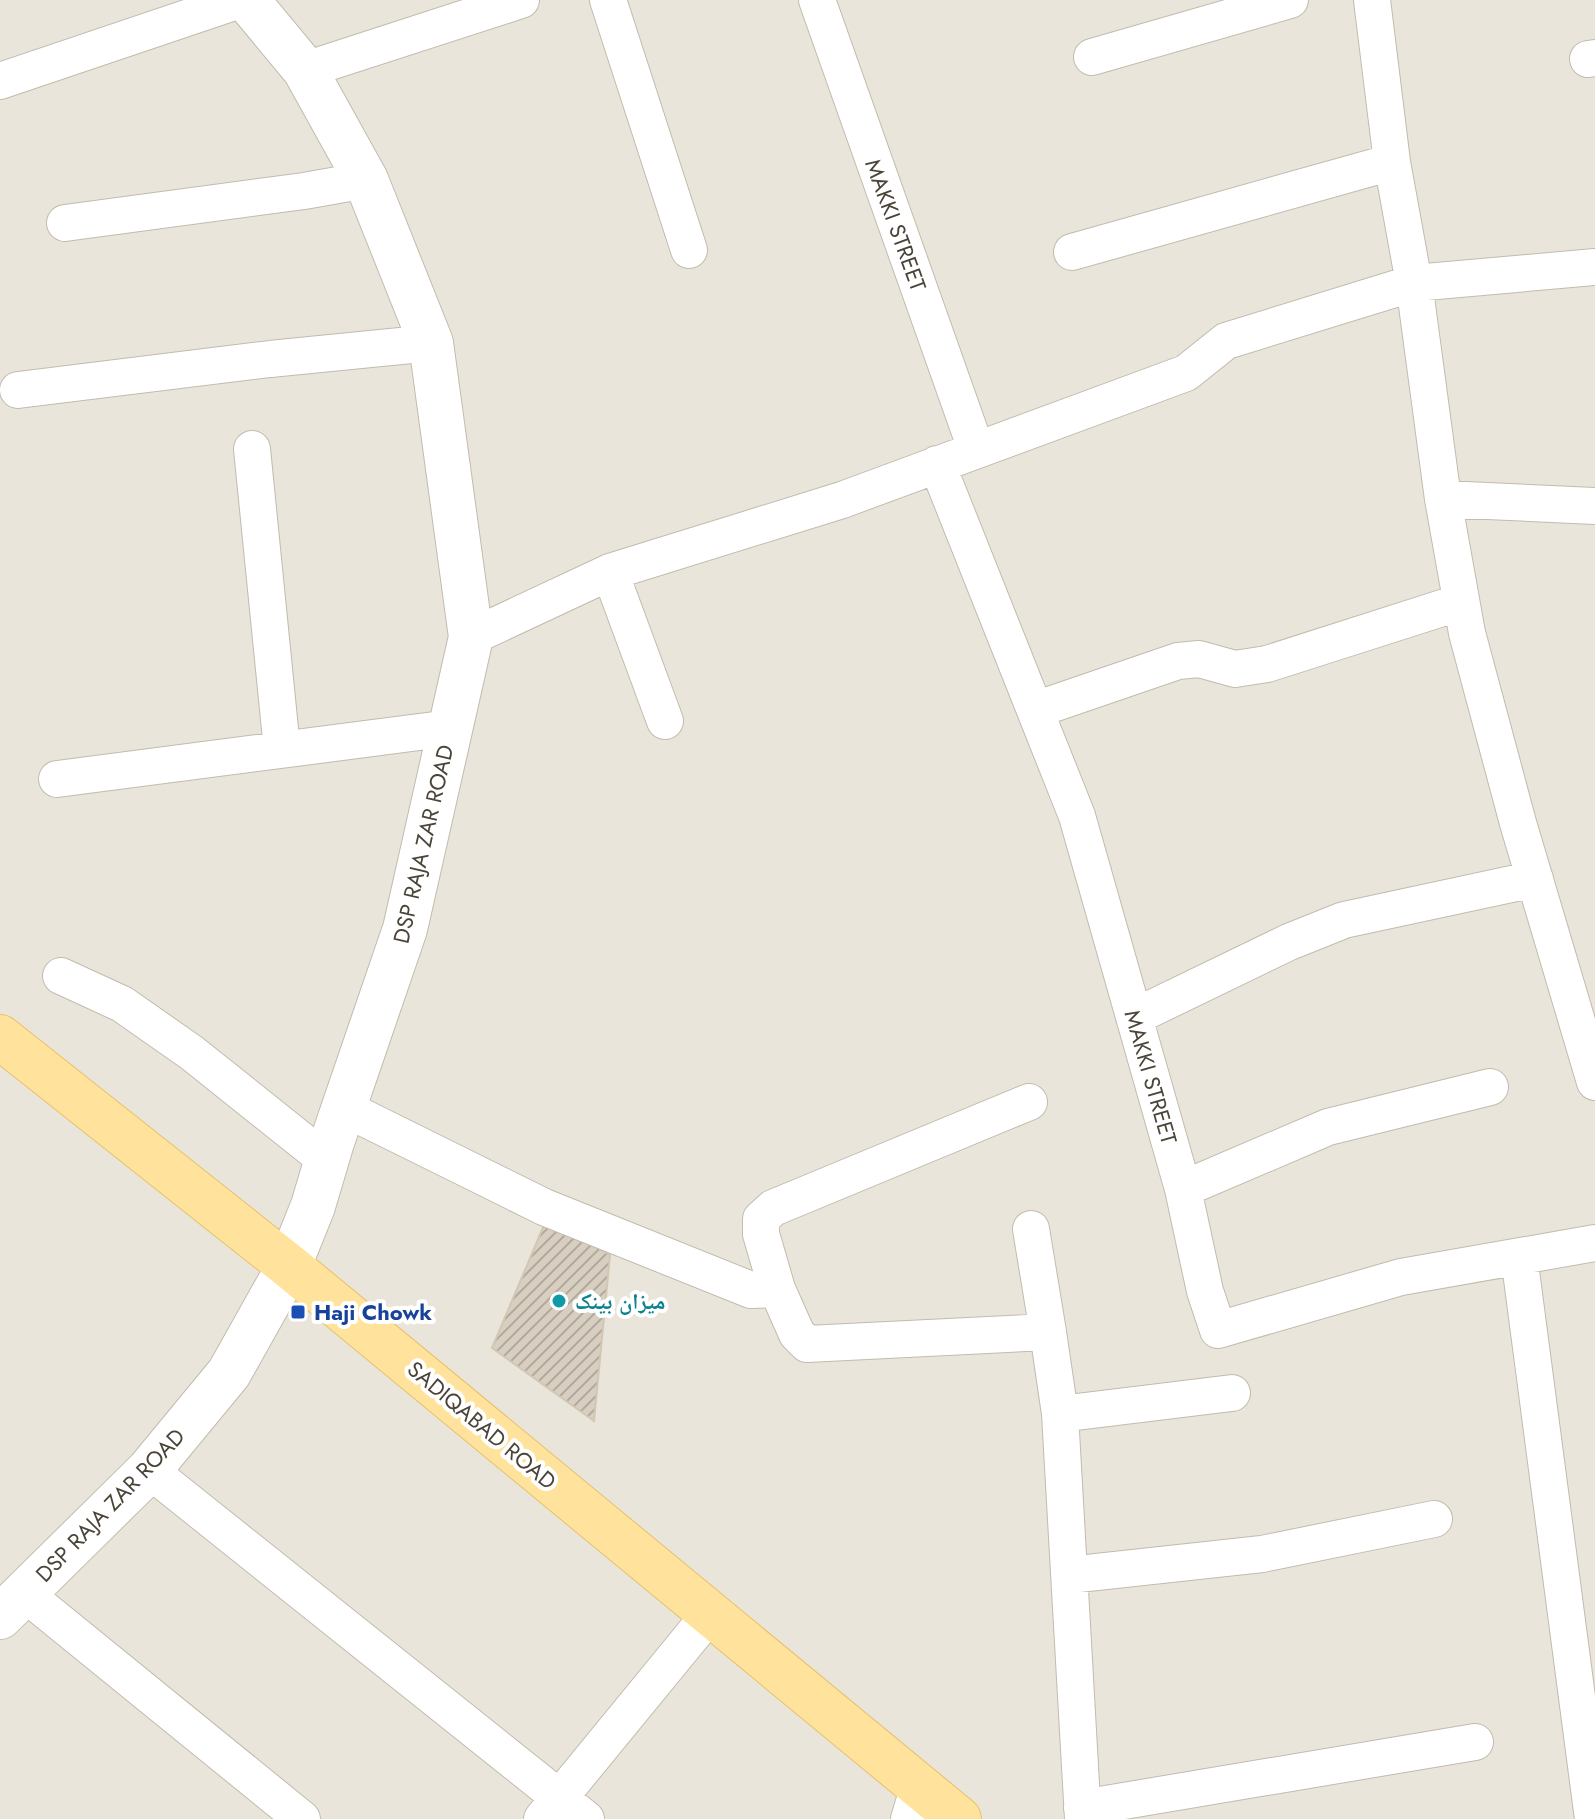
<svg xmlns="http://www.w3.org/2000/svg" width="1595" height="1819" viewBox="0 0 1595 1819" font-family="Jost,'Noto Naskh Arabic',sans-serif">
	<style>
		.residential { fill: #eae5da }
		.building { fill: url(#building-hatch); stroke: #d3c7b4; stroke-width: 2 }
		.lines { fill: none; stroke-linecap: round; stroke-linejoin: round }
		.minor-casing { stroke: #c2bbae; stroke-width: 38 }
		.tertiary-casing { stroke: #c2bbae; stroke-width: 46 }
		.primary-casing { stroke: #e6c16a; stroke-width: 46 }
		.minor { stroke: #fff; stroke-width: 36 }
		.tertiary { stroke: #fff; stroke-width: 44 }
		.primary { stroke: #ffe39c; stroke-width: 44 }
		.culture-dot { fill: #0f9aa8; stroke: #fff; stroke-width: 3 }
		.transit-dot { fill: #1a4fb4; stroke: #fff; stroke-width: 3 }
		.labels { text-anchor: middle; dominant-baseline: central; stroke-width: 8; stroke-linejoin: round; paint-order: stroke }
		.street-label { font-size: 22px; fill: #4b4439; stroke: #fff }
		.culture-label { font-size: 22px; font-weight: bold; fill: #0d838f; stroke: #fff; text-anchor: start }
		.transit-label { font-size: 22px; font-weight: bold; fill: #164399; stroke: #fff; text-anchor: start }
	</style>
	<defs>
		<pattern id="building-hatch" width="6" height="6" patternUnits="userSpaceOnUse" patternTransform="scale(2)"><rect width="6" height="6" fill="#d8cfc1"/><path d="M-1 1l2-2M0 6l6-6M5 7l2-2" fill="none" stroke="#b1aa9e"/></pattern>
	</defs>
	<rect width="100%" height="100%" fill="#f6f3ec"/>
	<path class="residential" d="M0 0H1595V1819H0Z"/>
	<path class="building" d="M547 1218 610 1255 594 1421 492 1348Z"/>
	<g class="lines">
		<g class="minor-casing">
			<path id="minor" d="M608 0 689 250
				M817 0 976 449
				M1372 0 1392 162 1414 283 1443 499 1595 506
				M1092 57 1290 0
				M1588 59 1595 58
				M305 70 521 0
				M0 81 240 0
				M65 223 304 191 366 180
				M1072 252 1392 162
				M18 390 270 359 431 343
				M252 449 282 749
				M937 464 1077 816 1183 1189 1205 1291 1218 1330 1401 1277 1595 1243
				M1443 499 1467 633 1518 823 1595 1082
				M610 572 665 721
				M471 637 610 572 842 500 1186 373 1226 341 1414 283 1595 267
				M1035 710 1178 661 1199 659 1235 669 1267 664 1461 602
				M57 779 450 728
				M61 976 122 1004 192 1053 326 1160
				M1134 1017 1289 942 1344 920 1535 879
				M344 1108 544 1207 751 1290 777 1289 797 1334 807 1344 1048 1332 1060 1414 1083 1819
				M1183 1189 1328 1127 1490 1087
				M1031 1229 1048 1332
				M1519 1256 1593 1819
				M777 1289 761 1234V1219L773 1208 1029 1102
				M1060 1414 1232 1393
				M149 1470 586 1819
				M1069 1575 1262 1554 1434 1519
				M24 1593 302 1819
				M1082 1808 1475 1742
				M542 1819 710 1614
				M909 1819 919 1786"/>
		</g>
		<g class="tertiary-casing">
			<path id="tertiary" d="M0 1617 149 1470 229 1373 289 1266 313 1206 332 1142 405 929 471 637 431 343 366 180 305 70 247 0"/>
		</g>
		<g class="primary-casing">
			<path id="primary" d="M0 1037 289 1266 959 1819"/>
		</g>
		<use href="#minor" class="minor"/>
		<use href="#tertiary" class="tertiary"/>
		<use href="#primary" class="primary"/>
	</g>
	<circle class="culture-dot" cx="559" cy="1301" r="8"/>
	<rect class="transit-dot" x="290" y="1304" width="16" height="16" rx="4"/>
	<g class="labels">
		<g class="street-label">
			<text transform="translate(896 225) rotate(70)">MAKKI STREET</text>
			<text transform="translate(423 844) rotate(-77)">DSP RAJA ZAR ROAD</text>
			<text transform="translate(1151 1077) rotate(74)">MAKKI STREET</text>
			<text transform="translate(482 1425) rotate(40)">SADIQABAD ROAD</text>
			<text transform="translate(110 1505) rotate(-46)">DSP RAJA ZAR ROAD</text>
		</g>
		<g class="culture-label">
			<text x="575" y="1301">میزان بینک</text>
		</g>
		<g class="transit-label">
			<text x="314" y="1312">Haji Chowk</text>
		</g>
	</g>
</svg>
